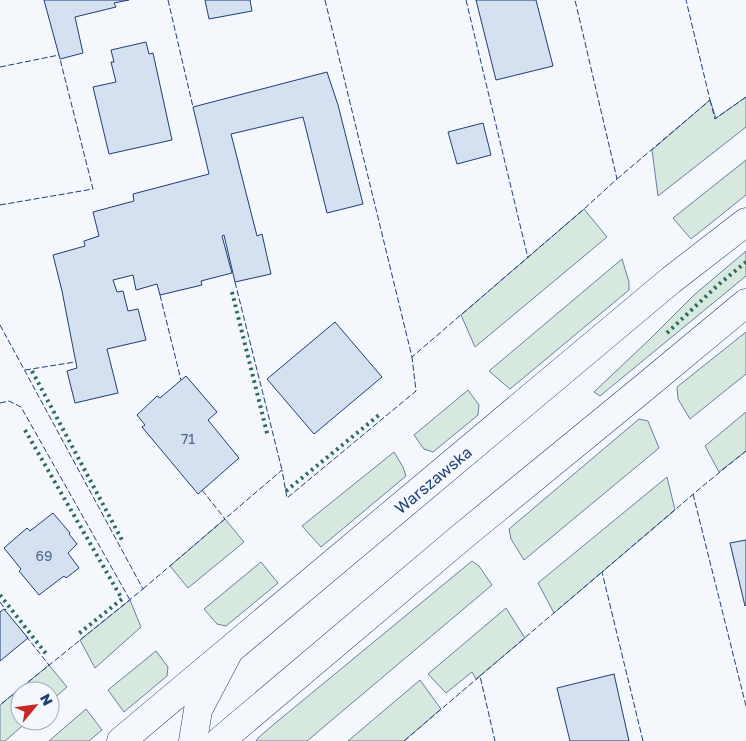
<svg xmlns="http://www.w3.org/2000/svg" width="746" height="741" viewBox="0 0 746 741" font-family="'Golos Text',sans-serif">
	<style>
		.green { fill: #d7e8df; stroke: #687fa3 }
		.building { fill: #d5e0f0; stroke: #1d3f73 }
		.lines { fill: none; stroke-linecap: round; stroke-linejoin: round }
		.minor-casing { stroke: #1d3f73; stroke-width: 29 }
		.major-casing { stroke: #1d3f73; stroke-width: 29 }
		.minor { stroke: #f4f7fb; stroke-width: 28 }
		.major { stroke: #f4f7fb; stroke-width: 28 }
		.hedge { stroke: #2c6c60; stroke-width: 4; stroke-dasharray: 2.5 4; stroke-linecap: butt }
		.fence { stroke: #1d3f73; stroke-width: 1; stroke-dasharray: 6 2.5; stroke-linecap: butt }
		.labels { text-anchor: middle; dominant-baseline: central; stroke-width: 4; stroke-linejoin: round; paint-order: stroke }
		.number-label { font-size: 14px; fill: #4b6792 }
		.street-label { font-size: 16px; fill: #1d3f73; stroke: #f4f7fb }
	</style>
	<rect width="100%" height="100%" fill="#f4f7fb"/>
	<path class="green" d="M746 97V127L658 196 652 150 710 100 716 118Z
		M746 160V195L691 239 673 218Z
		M584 209 607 237 475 347 461 315Z
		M746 251V276L600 396 594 392 650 339 694 295Z
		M622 259 629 282V290L510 389 489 371Z
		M746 332V374L690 419 678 399 677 387Z
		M468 390 479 405 478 415 433 452 424 449 414 435Z
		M746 412V451L719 472 705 446Z
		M639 419 648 421 659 448 524 560 511 539 509 529Z
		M394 452 403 467 406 476 321 547 302 526Z
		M667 477 675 510 554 613 538 583Z
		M225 519 244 542 188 588 170 566Z
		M472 561 479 566 492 585 307 741H256L258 738 273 725Z
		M261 562 278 583 226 626 217 624 204 609Z
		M130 600 141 627 95 668 80 640Z
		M506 608 525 638 476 679 472 672 446 693 428 674Z
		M156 651 168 667 167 676 124 712 108 690Z
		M49 665 67 687 50 702V691H20V721H28L5 741H0V705Z
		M420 680 441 709 404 741H348Z
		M86 709 102 730 89 741H49Z"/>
	<path class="building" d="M44 0H129L114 3 116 7 75 17 83 53 60 59Z
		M205 0H250L252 11 209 19Z
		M476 0H536L553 66 496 80Z
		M146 42 149 54 153 53 172 140 109 154 93 87 116 82 111 62H114L111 50Z
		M327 72 338 105 363 204 327 213 303 117 231 134 257 236 262 234 271 274 235 282 224 235 222 236 232 273 201 281 202 285 160 295 157 284 136 290 133 275 113 280 117 292 123 291 128 311 138 309 146 340 107 349 118 393 75 403 67 371 77 368 62 291 53 255 85 246 84 241 99 236 93 212 134 201 133 194 209 174 193 107Z
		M483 123 491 155 457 164 448 132Z
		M335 322 382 377 314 434 267 379Z
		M186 376 217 412 208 420 239 458 198 494 142 427 145 425 137 415 157 396 160 398Z
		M53 513 70 533 69 534 77 544 68 553 79 568 66 578 64 576 39 595 19 571 21 569 4 548 27 528 30 531Z
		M746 540V605L745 606 730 543Z
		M4 609 28 638 0 661V612Z
		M614 674 629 741H570L557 688Z"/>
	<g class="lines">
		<g class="minor-casing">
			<path id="minor" d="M193 741 198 710 228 653"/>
		</g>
		<g class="major-casing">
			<path id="major" d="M121 741 671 280 746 222
				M220 741 464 535 646 386 746 303"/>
		</g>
		<use href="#minor" class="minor"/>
		<use href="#major" class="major"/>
		<path class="hedge" d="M232 292 268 437
			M667 333 718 285 746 262
			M32 371 123 542
			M25 430 122 599 77 635
			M286 491 379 415
			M0 595 47 655"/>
		<path class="fence" d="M168 0 193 107
			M325 0 412 357 584 209 617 179 575 0
			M466 0 528 258
			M0 67 59 55
			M710 100 715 119 746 97
			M617 179 710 100 686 0
			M0 205 93 189 60 59
			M235 282 282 470
			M160 295 181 380
			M0 325 143 589 0 705
			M25 370 75 362
			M0 403 9 401 21 407 130 600
			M202 490 225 519
			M693 494 746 706
			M143 589 282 470 287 498 416 391 412 357
			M0 602 6 610
			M26 636 49 665
			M480 676 602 572
			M404 741 480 676 495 741
			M643 741 602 572 704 485 746 451"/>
	</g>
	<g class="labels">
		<g class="number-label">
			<text x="188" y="438">71</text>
			<text x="44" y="555">69</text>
		</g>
		<g class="street-label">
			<text transform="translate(433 480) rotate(-40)">Warszawska</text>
		</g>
	</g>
	<g transform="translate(35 706) rotate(61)"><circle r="24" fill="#f4f7fb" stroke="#9eadc5"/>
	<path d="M0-4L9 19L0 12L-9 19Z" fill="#c62828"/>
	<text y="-8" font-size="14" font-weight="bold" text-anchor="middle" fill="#1d3f73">N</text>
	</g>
</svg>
